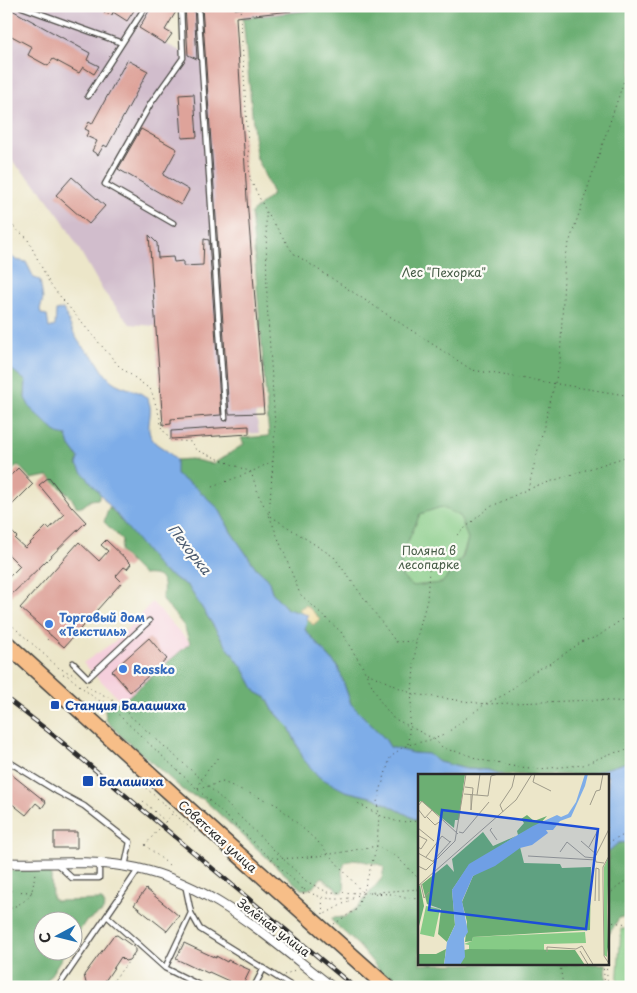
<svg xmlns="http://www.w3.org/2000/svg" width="637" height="993" viewBox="0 0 637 993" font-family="'Playpen Sans',sans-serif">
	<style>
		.built { fill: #f5cfdc }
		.industrial { fill: #d1bdcc }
		.green { fill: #86cb86; stroke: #587b58 }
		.forest { fill: #6caf73; stroke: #4c6d4f; fill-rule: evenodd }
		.sand { fill: #eeda9e; stroke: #8c8264 }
		.water { fill: #7eade8; stroke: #546c8a }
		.building { fill: #dea39a }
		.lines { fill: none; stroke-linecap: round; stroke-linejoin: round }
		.lane-casing { stroke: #484743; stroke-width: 7 }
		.street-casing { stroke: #484743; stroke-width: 11 }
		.primary-casing { stroke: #484743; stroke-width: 18 }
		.path { stroke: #484743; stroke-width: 1; stroke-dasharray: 1 4; stroke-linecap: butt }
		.lane { stroke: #fff; stroke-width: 4.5 }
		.street { stroke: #fff; stroke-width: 9 }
		.primary { stroke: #f7be88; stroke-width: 15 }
		.rail-casing { stroke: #2b2b2b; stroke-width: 4.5 }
		.rail { stroke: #fdfcf7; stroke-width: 2.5; stroke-dasharray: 8; stroke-linecap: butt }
		.path-bridge { stroke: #484743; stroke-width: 1; stroke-dasharray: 1 4; stroke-linecap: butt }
		.shop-dot { fill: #3f7fe0; stroke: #fdfcf7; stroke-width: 2 }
		.transit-dot { fill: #1a4fb4; stroke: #fdfcf7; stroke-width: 2 }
		.labels { text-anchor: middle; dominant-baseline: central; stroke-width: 4.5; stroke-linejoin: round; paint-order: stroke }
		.park-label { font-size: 12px; fill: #465b46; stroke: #fdfcf7 }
		.shop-label { font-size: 12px; font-weight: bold; fill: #366cbe; stroke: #fdfcf7; text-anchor: start }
		.transit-label { font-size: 12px; font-weight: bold; fill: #164399; stroke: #fdfcf7; text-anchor: start }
		.street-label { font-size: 12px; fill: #2b2b2b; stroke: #fdfcf7 }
		.water-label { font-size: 14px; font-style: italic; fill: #48586d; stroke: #fdfcf7 }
		.inset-road { fill: none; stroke: #9f9b8a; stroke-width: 1 }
		.view { fill: #1d4ed8; fill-opacity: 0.15; stroke: #1d4ed8; stroke-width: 2.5 }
		.inset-edge { fill: none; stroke: #2b2b2b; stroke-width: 2.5 }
	</style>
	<rect width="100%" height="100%" fill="#fdfcf7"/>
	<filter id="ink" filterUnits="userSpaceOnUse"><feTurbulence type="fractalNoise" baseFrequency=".02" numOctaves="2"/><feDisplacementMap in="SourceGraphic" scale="10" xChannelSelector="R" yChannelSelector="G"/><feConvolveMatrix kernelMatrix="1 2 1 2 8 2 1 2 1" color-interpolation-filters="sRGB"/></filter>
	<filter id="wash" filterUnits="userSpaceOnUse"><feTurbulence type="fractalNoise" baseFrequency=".0096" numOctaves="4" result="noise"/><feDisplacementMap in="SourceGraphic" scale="20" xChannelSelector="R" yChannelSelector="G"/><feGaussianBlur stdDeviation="1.12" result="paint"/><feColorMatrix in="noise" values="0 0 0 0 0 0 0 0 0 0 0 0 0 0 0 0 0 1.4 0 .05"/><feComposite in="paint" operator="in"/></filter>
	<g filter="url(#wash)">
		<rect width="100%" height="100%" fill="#ece6c9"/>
		<path class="built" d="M152 602 190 643 122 702 83 663 118 639Z"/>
		<path class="industrial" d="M6 6H179L165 29 172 34 166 44 187 54 185 6H235L247 199 264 413 256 414 259 433 171 439 169 425H163L155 326 130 324 103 291 63 221 39 188 6 155Z
			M243 6H352L243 18Z"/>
		<path class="green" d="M441 507 460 516 468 539 462 557 442 583 412 586 402 577 401 558 420 514Z
			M621 929H631V987H617Z"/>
		<path class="forest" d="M352 6H631V761L585 775H503L487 770 466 769 439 762 427 754 412 753 390 747 385 739 351 704 338 667 272 592 268 579 256 568 231 532 219 509 175 475 176 460 191 459 213 464 244 444 241 438 269 436 251 213 273 194 256 156 243 18ZM441 507 460 516 468 539 463 557 442 583 412 586 402 577 401 557 420 514Z
			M6 365 26 381 25 398 67 436 70 446 79 458 77 465 101 494 98 499 91 500 82 507 76 506 71 497 48 476 31 479 18 465 6 476Z
			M109 507 144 547 161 570 188 586 225 644 243 668 256 692 267 698 273 710 289 727 304 760 345 791 375 798 419 821 420 964H606L607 987H397L384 976 359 946 332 921V918L345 917 358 907 382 878 384 868 381 865 353 859 345 863C344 866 342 869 342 872 342 879 347 884 343 892H339C334 884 327 884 322 877 315 885 312 891 301 889L203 799 188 794 122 737 106 720 105 709 109 703 122 702 190 643 184 626 162 599C166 581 162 573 143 575L120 552 122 540 104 522Z
			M631 842V915L619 918 608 936V852L618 843Z
			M45 870 51 875 52 897 55 901 102 900 105 906 102 912 85 922 73 941 72 920H42V950L66 951 43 987H6V871Z"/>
		<path class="sand" d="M306 605 320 619 313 625 299 609Z"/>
		<path class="water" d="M6 252 16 260 26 262 34 278 40 280 43 299 40 309 41 314 47 315 49 328 55 326 56 311 63 309C69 321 73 335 82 346 85 350 90 353 93 356 100 364 103 374 112 381 122 389 143 390 148 400 155 413 143 428 153 440 156 445 164 448 168 452 171 454 173 457 176 460V475L195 487 219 509 231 532 256 568 268 579 272 592 287 609 308 615 305 630 338 667 351 704 385 739 390 747 412 753 428 754 439 762 466 769 487 770 503 775 420 776 419 821 375 798 345 791 319 777 304 760 289 727 273 710 267 698 256 692 243 668 225 644 188 586 161 570 77 465 79 458 70 446 67 436 58 434 31 409 25 398 26 381 6 365Z
			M631 761V842L618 843 608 852V776L585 775Z"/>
		<g id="blocks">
			<path class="building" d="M104 6H137L127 21 113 12 112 15 104 13 107 8Z
				M152 6H171L177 10 165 30 172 34 165 44 139 28Z
				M185 6H194L197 59 188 55Z
				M202 6H235V9L262 6H290L291 11 236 17 247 199 264 413 229 414Z
				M12 10 90 53 87 60 99 66 94 74 83 67 79 73 53 59 48 66 28 55 32 47 6 33V15L8 16Z
				M127 60 148 71 107 147 104 145 98 155 92 151 97 141 86 136 89 131 85 129 89 122 92 124Z
				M194 94 197 137 182 138 179 95Z
				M141 129 177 149 163 175 189 190 181 205 118 169Z
				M72 177 105 206 89 224 56 195Z
				M149 235 157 243 158 258 173 257 174 262 183 261V266L203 265 204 239 209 240 221 415 171 419V424L163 425Z
				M249 426V434L171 439V431Z
				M18 468 33 484 6 511V480Z
				M49 477 71 506 86 522 6 600V580L20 566 6 552V526L17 537 15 539 25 548 47 526 49 529 64 515 39 485Z
				M106 540 131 564 127 569 124 567 116 576 122 582 64 647 20 608 79 542 99 561 108 551 101 545Z
				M149 638 167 659 130 692 112 671Z
				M6 770 46 802 42 808 36 803 26 815 6 799Z
				M54 832H77V848H54Z
				M146 889 179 916 167 931 134 905Z
				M117 935 135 948V952L129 960 125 961 121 957 103 984 102 983 99 987H91L86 983 84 975 113 936Z
				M184 943 216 958V956L227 962 228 960 250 970 242 987 209 972 208 973 197 968V969L176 959Z"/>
		</g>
	</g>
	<g filter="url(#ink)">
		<use href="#blocks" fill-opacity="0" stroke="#484743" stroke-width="1"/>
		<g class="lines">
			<g class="lane-casing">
				<path id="lane" d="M198 6 225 418
					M22 7 122 43
					M88 96 146 6
					M173 223 105 184 151 103 183 58 181 6
					M73 663 88 678 149 621
					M6 760 58 792 84 806 130 842 125 866
					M57 864 72 878H99V864
					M185 884 191 913 200 929 293 987
					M191 913 165 968 203 987
					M107 916 165 968
					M58 987 138 870
					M254 987 264 968"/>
			</g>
			<g class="street-casing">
				<path id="street" d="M6 863C45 864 86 860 124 866 207 879 268 938 332 987"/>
			</g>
			<g class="primary-casing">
				<path id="primary" d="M6 643 218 836 387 987"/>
			</g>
			<path class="path" d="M240 6 250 179 266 211 293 253 472 370 631 396
				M6 220 27 238 50 284 82 323 119 366 151 390 160 418 161 427 170 440 192 442 196 450 251 472 259 496 269 515 334 557 396 642 416 641
				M273 461 269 515 300 594 341 632 362 666 380 701 393 718 434 739 444 735 485 704 504 695 533 672 551 663 583 641 597 637 631 613
				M212 487 251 472 273 461 275 425 267 303 266 212
				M528 489 631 455
				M457 535 488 508 528 489 560 363 565 255 631 60
				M6 620 59 668 76 676
				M47 640 51 635
				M367 673 413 694 485 704 596 700 631 702
				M63 674 67 675 97 700 105 702 302 888C319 900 344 903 363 893L377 846 379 815 377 802 390 758 400 749 408 745 434 739 442 747 448 750 460 752 481 760 511 766 539 769 583 765 609 754 631 749
				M86 685 95 691 110 698 201 779 306 881 327 892 363 893 420 889
				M408 744 416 641 427 600 429 570
				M146 788 199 836 200 835
				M198 788 201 779 219 756
				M198 789 223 782 277 805 319 843 362 892
				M143 801 166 822
				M354 801 379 815 398 822 420 821
				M608 843 616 838 631 833
				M145 845 169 865 168 868
				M272 858C307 860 342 852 377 846L398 858 420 880
				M302 888 304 896
				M6 891 32 892
				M370 893 391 894 405 898 420 899
				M608 895 631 876
				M322 898 323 915 354 898
				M6 911C30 898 32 900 35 872
				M608 922 631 924
				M334 924 357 909 362 894
				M560 964 563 987
				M603 964 605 987
				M606 964 608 987
				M284 975 297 969
				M177 981 179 987
				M108 987 137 951"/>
			<use href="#lane" class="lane"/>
			<use href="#street" class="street"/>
			<use href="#primary" class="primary"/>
			<g class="rail-casing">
				<path id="rail" d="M6 698 51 733 354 987"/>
			</g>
			<use href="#rail" class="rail"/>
			<path class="path-bridge" d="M145 845 173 813"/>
		</g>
	</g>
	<g class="shop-dot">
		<circle cx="49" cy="624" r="5"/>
		<circle cx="123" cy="669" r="5"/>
	</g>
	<g class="transit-dot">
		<rect x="50" y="700" width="10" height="10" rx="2.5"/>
		<rect x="82" y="775" width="12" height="12" rx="2.5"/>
	</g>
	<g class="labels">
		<g class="park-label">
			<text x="444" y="272">Лес "Пехорка"</text>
			<text x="429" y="550">Поляна в<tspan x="429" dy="14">лесопарке</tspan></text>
		</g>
		<g class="shop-label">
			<text x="59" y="617">Торговый дом<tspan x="59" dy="14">«Текстиль»</tspan></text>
			<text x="133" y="669">Rossko</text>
		</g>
		<g class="transit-label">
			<text x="65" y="705">Станция Балашиха</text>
			<text x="99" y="781">Балашиха</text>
		</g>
		<g class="street-label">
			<text transform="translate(218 836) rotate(42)">Советская улица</text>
			<text transform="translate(274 927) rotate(37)">Зелёная улица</text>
		</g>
		<g class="water-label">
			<text transform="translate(190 549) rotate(52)">Пехорка</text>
		</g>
	</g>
	<g transform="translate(418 774)">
		<rect width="191" height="191" fill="#ece6c9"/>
		<path d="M191 82 189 138V183L186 181V93ZM8 132 22 135 16 163 2 160ZM167 158 168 169 126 170V177H61L51 175V171L46 170 54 167 55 163Z" fill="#86cb86"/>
		<path d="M0 0H47L41 46H37L36 54 3 27 0 29ZM109 41 116 47 129 42 120 52 100 61 99 57 106 49 103 45ZM65 58 75 72 98 62 49 94 34 116 37 151 29 168 20 160 23 135 9 130 4 110 29 90 36 98 34 85ZM102 73 106 89 142 90 144 94 173 93 172 156 55 163 54 167 47 168 49 148 44 128 55 102ZM191 91V186L189 173ZM2 111 6 132 0 156V113ZM28 175 26 191 0 192V180H18ZM51 175 157 176 167 191 42 192 46 176Z" fill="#6caf73"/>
		<path d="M167 0H170L167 12 153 43 142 47 135 56H128L130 59 114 71 102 74 77 92 55 102 44 127 50 158 46 164 47 183 42 191H26L29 168 37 151 34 116 51 90 115 52 139 41 143 43 150 40 158 28Z" fill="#7eade8"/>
		<path class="inset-road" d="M117 0 115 8 133 17M47 13 55 14 53 36V20M46 20 70 22 73 2 80 0M59 21 62 0M172 31 178 17 182 16 185 0M0 32 4 27 40 60M0 35 7 44 14 36M85 38 82 31 94 13 97 0M9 43 17 51 24 46M0 54 16 67M74 54 72 56 79 66M41 58 45 59 71 28M163 67 179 81M0 73 3 75 9 66 1 62M171 73 179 58M142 78 149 68 167 83 177 84M0 79 16 88M192 80 185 93V107L186 182 192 191M110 82 178 86M8 83 24 62 32 68M15 87 33 67M186 89 178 88 177 83 192 53M0 92 8 96 37 67 48 0M178 94 181 95V127M3 110 6 124 11 118M0 112 98 26 114 0M177 127 178 94M162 177 171 192M129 178V173L158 175 164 172 176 192"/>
		<path class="view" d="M24 36 180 55 168 155 11 136Z"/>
		<rect width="191" height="191" class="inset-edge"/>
	</g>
	<rect width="637" height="993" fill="none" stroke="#fdfcf7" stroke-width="25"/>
	<g transform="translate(58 936) rotate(263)"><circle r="24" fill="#fdfcf7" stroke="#a9a8a5"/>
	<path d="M0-4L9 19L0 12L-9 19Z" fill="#1f6fb2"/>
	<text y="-8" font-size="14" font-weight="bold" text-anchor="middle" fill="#2b2b2b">С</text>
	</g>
</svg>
